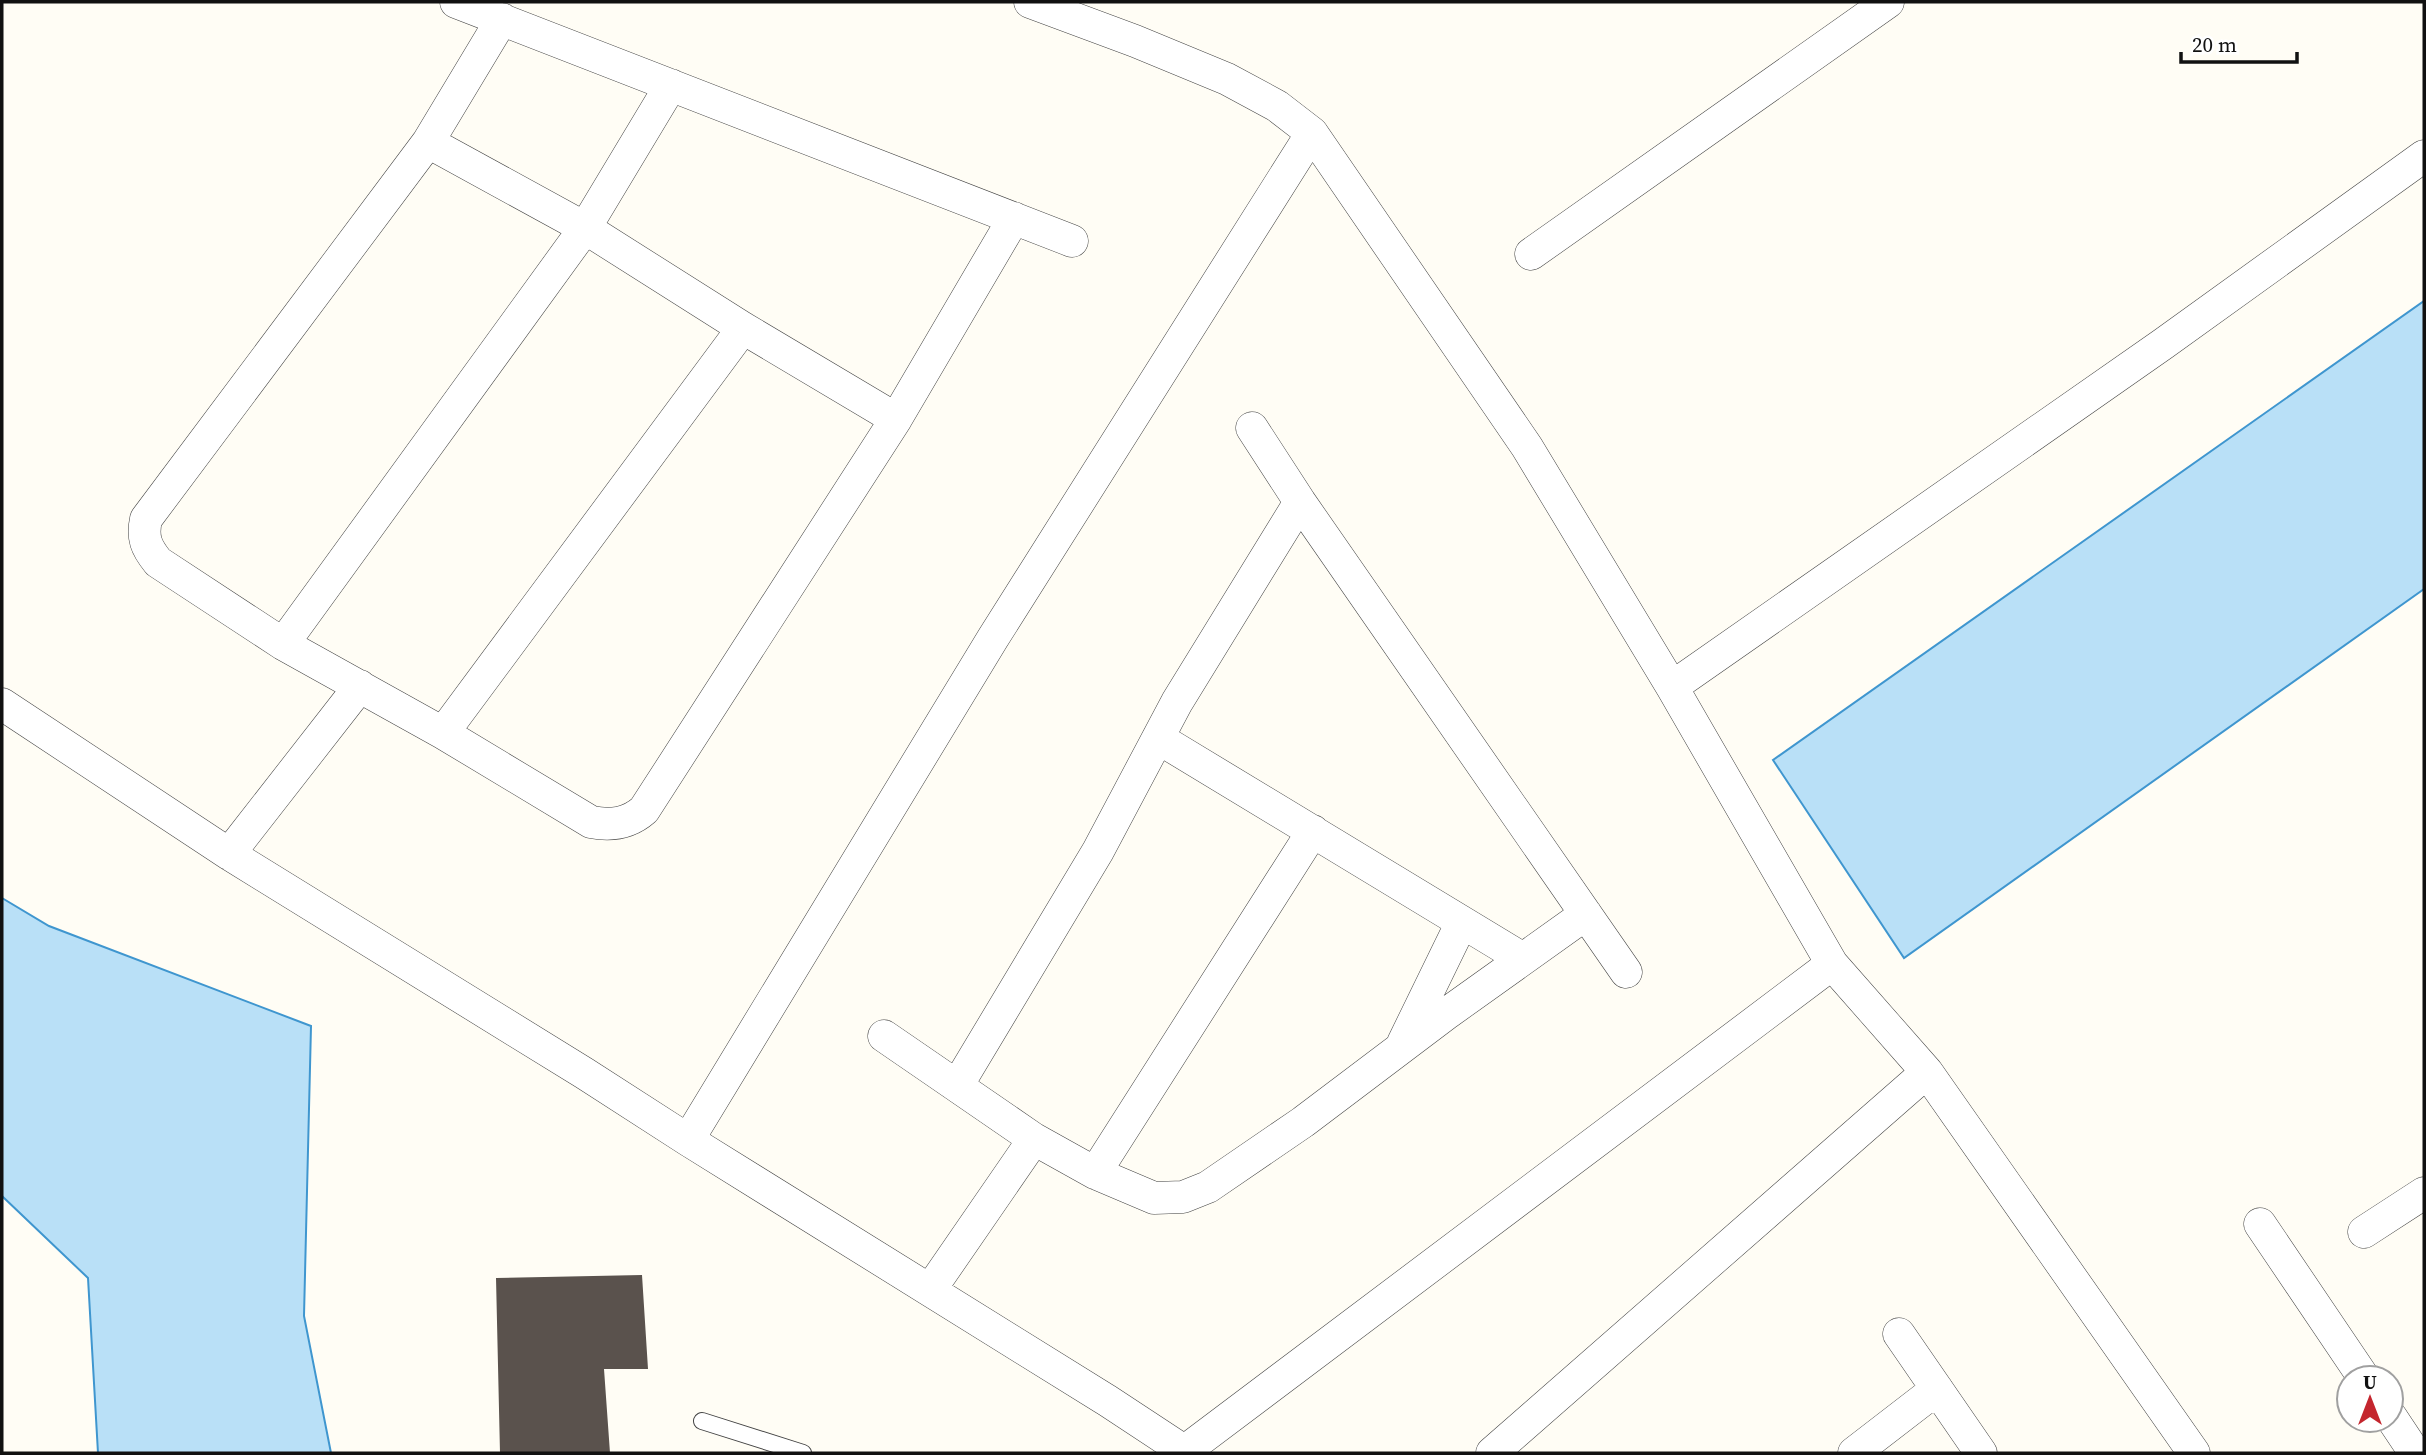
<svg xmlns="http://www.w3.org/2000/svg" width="2426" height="1455" viewBox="0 0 2426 1455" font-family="'Source Serif 4',serif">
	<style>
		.water { fill: #b9e0f7; stroke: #3f96cf; stroke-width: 2 }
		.building { fill: #5a524d }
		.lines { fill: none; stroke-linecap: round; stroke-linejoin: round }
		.lane-casing { stroke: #444; stroke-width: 18 }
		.street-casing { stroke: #444; stroke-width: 33 }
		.lane { stroke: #fff; stroke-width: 16 }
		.street { stroke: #fff; stroke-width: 32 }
	</style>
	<rect width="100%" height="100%" fill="#fffdf5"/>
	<path class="water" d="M2424 301V589L1904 958 1773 760Z
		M2 898 49 926 311 1026 304 1316 331 1453H98L88 1278 2 1196Z"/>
	<path class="building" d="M642 1275 648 1369H604L610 1453H500L496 1278Z"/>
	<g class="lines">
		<g class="lane-casing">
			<path id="lane" d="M702 1421 803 1453"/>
		</g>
		<g class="street-casing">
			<path id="street" d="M456 2 1072 241
				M502 19 428 142 146 519C142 538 146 547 158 562L283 644 443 733 591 822C611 826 628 824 644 810L896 419 1014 218
				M1312 133 1527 447 1672 687 1832 964 1927 1072 2194 1453
				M428 142 585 228 743 328 896 419
				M1531 254 1888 2
				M1252 428 1300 502 1626 972
				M283 644 585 228 671 85
				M1672 687 2163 344 2424 156
				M2 704 229 854 584 1073 688 1140 1108 1401 1187 1453
				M443 733 743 328
				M1158 738 1523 959
				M229 854 360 686
				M884 1036 1034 1139 1095 1173 1154 1198 1183 1197 1208 1187 1303 1122 1446 1014 1586 914
				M1403 1043 1462 922
				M957 1086 1098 851 1177 702 1300 502
				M688 1140 993 638 1312 133 1277 106 1227 79 1135 41 1030 2
				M1095 1173 1313 831
				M2260 1224 2364 1378
				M2364 1232 2424 1193
				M930 1290 1034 1139
				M1899 1334 1981 1453
				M2391 1417 2415 1453
				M1185 1451 1832 964
				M1492 1453 1927 1072
				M1854 1453 1937 1389"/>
		</g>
		<use href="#lane" class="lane"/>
		<use href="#street" class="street"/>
	</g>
	<rect width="2426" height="1455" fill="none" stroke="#111111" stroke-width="7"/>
	<g transform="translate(2370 1399)"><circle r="33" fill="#ffffff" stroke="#a0a0a0" stroke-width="2"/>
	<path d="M0-5L12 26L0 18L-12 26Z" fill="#c4262e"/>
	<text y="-10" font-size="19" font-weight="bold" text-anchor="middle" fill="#111111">U</text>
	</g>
	<path d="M2181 52v10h116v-10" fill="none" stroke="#111111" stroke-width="3.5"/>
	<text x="2192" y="52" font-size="21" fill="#111111" stroke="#ffffff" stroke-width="5" paint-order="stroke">20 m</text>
</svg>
